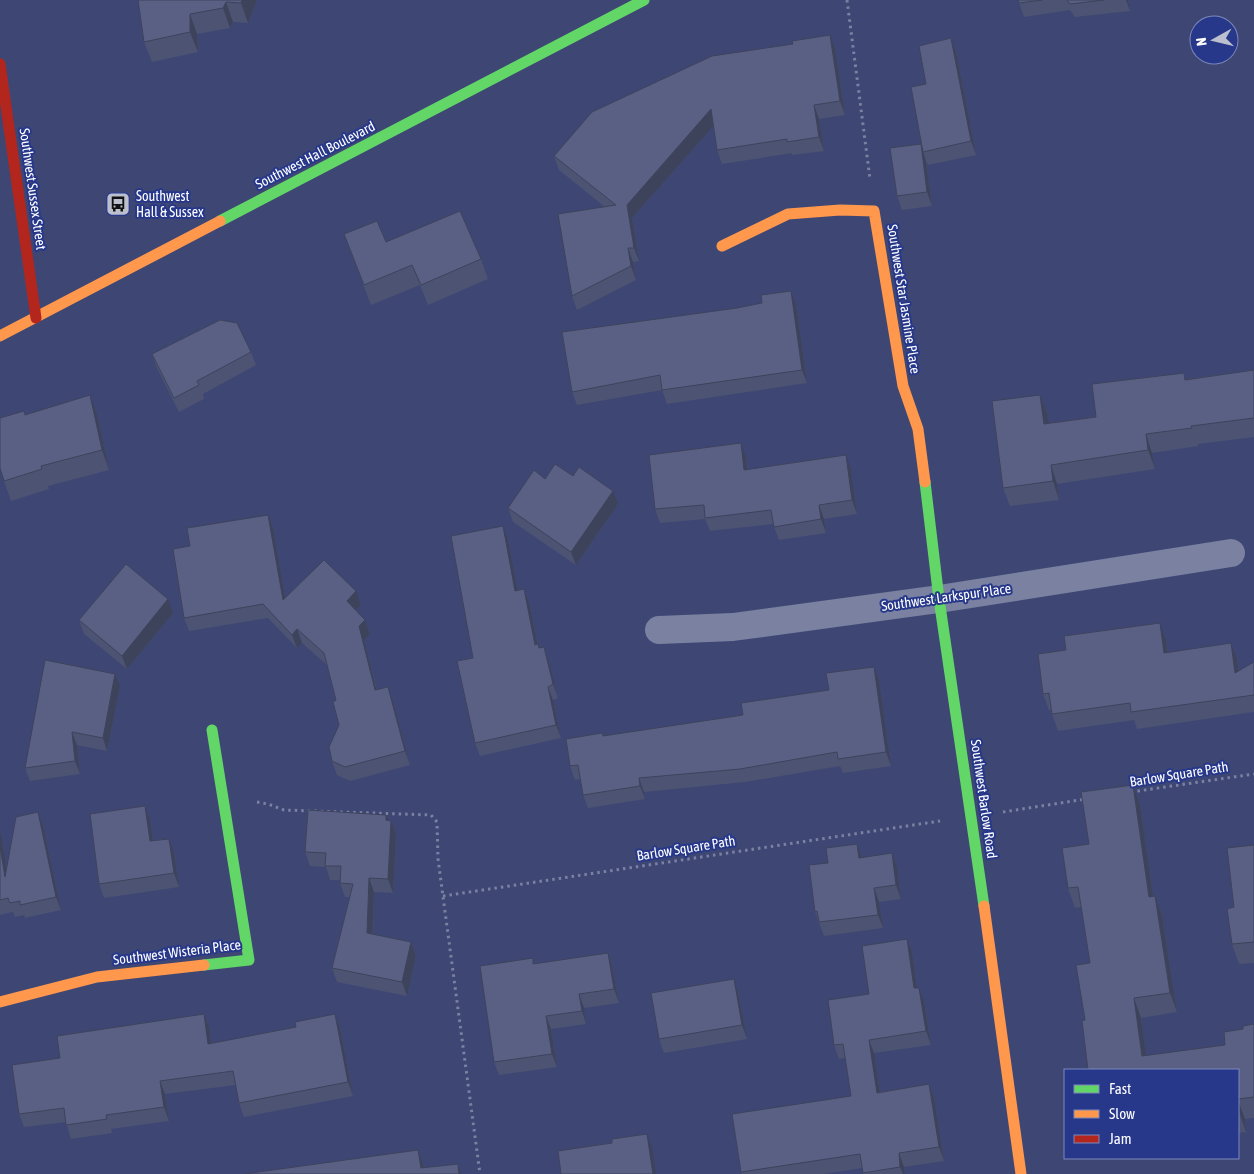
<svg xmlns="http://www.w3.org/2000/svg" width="1254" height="1174" viewBox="0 0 1254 1174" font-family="'Asap Condensed',sans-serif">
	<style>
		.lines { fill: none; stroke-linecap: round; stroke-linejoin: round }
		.path { stroke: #7a81a1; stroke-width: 3; stroke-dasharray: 2.5 4; stroke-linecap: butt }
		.street { stroke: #7a81a1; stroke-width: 28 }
		.fast { stroke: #63d668; stroke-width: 11 }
		.slow { stroke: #ff974d; stroke-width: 11 }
		.jam { stroke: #b3261e; stroke-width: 11 }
		.wall { fill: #4d5372 }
		.shaded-wall { fill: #3e435c }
		.building { fill: #596084; stroke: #3e435c }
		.labels { text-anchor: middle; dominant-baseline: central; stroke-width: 4; stroke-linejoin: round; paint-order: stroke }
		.street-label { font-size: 14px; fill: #fff; stroke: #27388b }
		.poi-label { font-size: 14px; fill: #fff; stroke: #27388b; text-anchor: start }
	</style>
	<rect width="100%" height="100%" fill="#3e4774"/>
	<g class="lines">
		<path class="path" d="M847 0 870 179
			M1131 792 1254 774
			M257 802 268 804 284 810 431 815 437 822 438 859 480 1174
			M1003 812 1086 799
			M443 896 940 821"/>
		<path class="street" d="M659 630 733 627 939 599 1231 553"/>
		<path class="fast" d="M220 221 644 0
			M925 482 939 599 984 906
			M204 965 249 960 212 730"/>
		<path class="slow" d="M722 246 788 214 840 210 874 211 903 386 918 429 925 482
			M0 336 220 221
			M984 906 1021 1174
			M0 1002 97 977 204 965"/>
		<path class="jam" d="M0 64 36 318"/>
	</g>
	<path class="wall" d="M138 0H257L248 23 233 22 230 28 197 34 198 52 152 62 144 42Z
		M1018 0H1128L1130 11 1075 17 1070 10 1024 17Z
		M951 38 956 52 976 155 928 165 926 161 932 206 902 210 897 196 922 147 926 84Z
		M835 49 845 115 819 119 824 151 792 155V153L722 164 717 150 714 125 632 218 639 261 633 262 636 280 577 310 572 296 605 207 559 170 554 156Z
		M344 234 481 259 488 279 428 305 420 285 371 305Z
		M791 291 796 304 807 383 667 404 662 390 577 405 572 392 737 308 762 303Z
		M251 352 256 365 203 394 204 399 179 412 157 368 152 354Z
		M1254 370V437L1198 444V446L1152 453 1155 469 1057 484 1059 500 1010 506 1003 488 1040 395 1047 413 1048 423 1096 417 1186 379Z
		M25 414 97 415 109 470 48 486 49 489 11 501 4 481Z
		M741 443 746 457 748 470 851 469 857 514 824 519 826 533 779 540 773 524 710 531 705 519 660 523 655 509Z
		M573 476 618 504 576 565 513 522 508 508 545 479Z
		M268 515 273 528 285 598 361 605 356 611 365 620 370 634 364 640 377 690 388 687 393 701 410 765 350 781 337 775 332 761 339 725 336 700 327 665 302 643 297 648 268 618 189 631 184 618 190 546Z
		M508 540 517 590 524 589 529 602 537 644 539 648 544 647 549 661 558 698 553 700 561 738 480 756 475 743 473 658Z
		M173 613 127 669 84 634 79 620Z
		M1166 640 1168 652 1237 659 1239 671 1254 662V712L1137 729 1134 720 1058 731 1052 714 1051 710H1049L1043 694Z
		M874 667 879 680 891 766 843 773 840 766 745 782 644 792 645 799 588 808 583 795 580 779 575 780 570 766 603 736 743 715 829 690Z
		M120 686 107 751 77 745 80 774 30 781 25 768Z
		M1133 785 1140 805 1153 896H1155L1162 916 1177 1012 1141 1018 1146 1056 1225 1045 1243 1029 1254 1024V1118L1245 1119 1246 1132 1238 1133V1070H1088L1085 1020 1090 963 1081 907 1075 908 1068 888 1089 844Z
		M38 812 43 826 61 910 25 918 24 915 15 917 13 912 0 915V831L1 835 6 868Z
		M150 820 153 841 174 852 179 887 104 898 99 884Z
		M388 820 391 821 396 834 393 893 374 892 373 934 411 942 416 956 407 996 337 982 332 968 350 897H345L340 883V880H330L326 867 310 866 305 852Z
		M1254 845V963L1239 964 1232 944 1234 907Z
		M892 853 897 867 901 899 879 902 883 928 824 936 815 912 828 863Z
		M907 939 912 952 917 988 924 1001 931 1045 874 1053 880 1092 929 1084 934 1098 944 1161 904 1167 905 1174H863L862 1168 824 1174H742L741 1172 851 1096 845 1058 839 1059 834 1045Z
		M534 964 612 966 619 1003 584 1008 586 1024 551 1029 557 1067 499 1075 494 1062Z
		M734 979 738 992 747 1039 664 1053 659 1039Z
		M204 1014 209 1027 211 1044 340 1028 353 1096 244 1117 239 1103 236 1085 165 1094 169 1121 111 1129 112 1133 71 1139 66 1122 24 1127 19 1114 60 1058Z"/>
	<path class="shaded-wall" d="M242 0H257L248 23 241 3Z
		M1126 0H1128L1130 11Z
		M226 2 233 22 230 28 223 8Z
		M190 14 197 34 198 52 190 32Z
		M830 35 835 49 845 115 840 101Z
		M951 38 956 52 976 155 971 141Z
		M814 105 819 119 824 151 819 137Z
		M711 109 716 123 632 218 639 261 634 248 627 205Z
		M921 144 926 161 932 206 927 192Z
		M628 248 633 262 636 280 631 266Z
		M791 291 796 304 807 383 802 370Z
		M90 395 97 415 109 470 102 450Z
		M1040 395 1047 413 1051 442 1044 424Z
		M1146 434 1152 453 1155 469 1148 450Z
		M741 443 746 457 749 484 744 470Z
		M846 455 851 469 857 514 852 500Z
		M1051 465 1057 484 1059 500 1053 481Z
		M613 491 618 504 576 565 571 552Z
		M819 505 824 519 826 533 821 519Z
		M268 515 273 528 288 614 283 600Z
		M503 526 508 540 520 604 515 591Z
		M524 589 529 602 540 658 535 645Z
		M356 591 361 605 352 615 347 601Z
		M168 599 173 613 127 669 122 656Z
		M365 620 370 634 364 640 380 704 375 690 359 626Z
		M1160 623 1166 640 1170 669 1164 653Z
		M297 629 302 643 297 648 292 635Z
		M1231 643 1237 659 1241 690 1235 673Z
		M544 647 549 661 558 698 553 684Z
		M874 667 879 680 891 766 886 752Z
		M115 674 120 686 107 751 103 738Z
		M388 687 393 701 410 765 405 751Z
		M548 687 553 700 561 738 556 725Z
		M72 732 77 745 80 774 75 761Z
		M639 778 644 792 645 799 640 786Z
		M1133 785 1140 805 1156 917 1149 897Z
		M145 806 150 820 155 855 150 841Z
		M38 812 43 826 61 910 56 897Z
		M386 815 391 827V821L396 834 393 893 388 879Z
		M0 831 1 835 10 891 5 877 0 846Z
		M169 839 174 852 179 887 174 873Z
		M857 844 862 858H859Z
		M892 853 897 867 901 899 896 885Z
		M369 878 374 892 372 947 367 933Z
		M874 888 879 902 883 928 878 915Z
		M1155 896 1162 916 1177 1012 1170 993Z
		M907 939 912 952 919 1002 914 988Z
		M411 942 416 956 407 996 402 982Z
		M608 953 612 966 619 1003 614 989Z
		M734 979 738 992 747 1039 742 1025Z
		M919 988 924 1001 931 1045 926 1031Z
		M579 994 584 1008 586 1024 582 1011Z
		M1134 998 1141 1018 1148 1070 1142 1056Z
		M204 1014 209 1027 213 1058 208 1044Z
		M335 1014 340 1028 353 1096 348 1082Z
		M546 1016 551 1029 557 1067 552 1054Z
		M869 1040 874 1053 882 1106 877 1093Z
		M160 1081 165 1094 169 1121 164 1107Z
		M929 1084 934 1098 944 1161 939 1147Z
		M1238 1100 1245 1119 1246 1132 1239 1112Z
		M647 1134 652 1148 656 1174H653Z
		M418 1150 423 1164 425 1174 421 1168Z
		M899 1153 904 1167 905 1174H903L900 1167Z
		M458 1164 461 1174H459Z"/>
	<path class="building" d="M138 0H242L241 3 226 2 223 8 190 14V32L144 42Z
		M1018 0H1042L1019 3Z
		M1067 0H1104L1070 4Z
		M830 35 840 101 814 105 819 137 787 142V139L717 150 711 109 627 205 634 248H628L631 266 572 296 558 214 616 205 554 156 592 112 712 56 793 44 792 41Z
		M951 38 971 141 923 152 911 87 926 84 919 46Z
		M921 144 927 192 897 196 890 148Z
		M460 211 481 259 421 285 412 265 364 285 344 234 377 221 386 242Z
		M791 291 802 370 662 390 660 375 572 392 562 332 737 308 762 303 761 295Z
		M220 320 237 323 251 352 197 381 199 385 174 398 152 354Z
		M1254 370V418L1191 426 1192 428 1146 434 1148 450 1051 465 1053 481 1003 488 992 401 1040 395 1044 424 1096 417 1092 384 1184 373 1185 380Z
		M90 395 102 450 41 466 42 469 4 481 0 468V418L24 411 25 415Z
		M741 443 744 470 846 455 852 500 819 505 821 519 774 527 771 510 705 518 704 505 655 509 649 455Z
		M555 464 573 476 579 467 613 491 571 552 508 508 534 470 545 479Z
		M268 515 283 600 324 560 356 591 347 601 365 620 359 626 375 690 388 687 405 751 345 767 332 761 329 747 339 725 333 702 336 700 324 653 297 629 292 635 263 604 184 618 173 549 190 546 187 528Z
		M503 526 515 591 524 589 535 645 538 644 539 648 544 647 553 684 548 687 556 725 475 743 457 661 473 658 451 536Z
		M126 564 168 599 122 656 79 620Z
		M1160 623 1164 653 1231 643 1235 673 1254 662V695L1131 712 1130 703 1052 714 1049 693 1043 694 1038 654 1066 650 1064 636Z
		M45 660 115 674 103 738 72 732 75 761 25 768Z
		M874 667 886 752 838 759 837 752 740 769 639 778 640 786 583 795 578 765 570 766 566 739 602 733 603 736 743 715 741 703 829 690 826 673Z
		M1133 785 1149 897 1155 896 1170 993 1134 998 1142 1056 1225 1045 1224 1032 1243 1029V1026L1254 1024V1097L1238 1099V1070H1088L1082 1021 1085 1020 1076 965 1090 963 1078 887 1068 888 1062 848 1089 844 1081 792Z
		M145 806 150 841 169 839 174 873 99 884 90 814Z
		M308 810 386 815V820L391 821 388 879 369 878 367 933 411 942 402 982 332 968 353 884 340 883 341 866H325L326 853 305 852Z
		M38 812 56 897 20 905V901L10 903 8 898 0 900V846L5 877 16 817Z
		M857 844 859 858 892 853 896 885 874 888 878 915 819 922 817 911 815 912 809 865 828 863 826 848Z
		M1254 845V942L1232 944 1227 909 1234 907 1227 848Z
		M907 939 914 988H919L926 1031 869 1040 877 1093 929 1084 939 1147 899 1153 900 1167 863 1173 860 1154 741 1172 732 1114 851 1096 843 1044 834 1045 828 1000 869 994 862 946Z
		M608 953 614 989 579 994 582 1011 546 1016 552 1054 494 1062 480 966 533 958V964Z
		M734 979 742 1025 659 1039 651 993Z
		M204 1014 208 1044 296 1027 295 1022 335 1014 348 1082 239 1103 233 1071 160 1081 164 1107 106 1115 107 1119 66 1125 64 1108 19 1114 12 1065 60 1058 57 1036Z
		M647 1134 653 1174H561L558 1151 612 1143V1139Z
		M418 1150 421 1168 458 1164 459 1174H244Z"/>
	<defs>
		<g id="bus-square" transform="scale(1.25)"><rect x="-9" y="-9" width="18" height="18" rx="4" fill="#bbbfce" stroke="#27388b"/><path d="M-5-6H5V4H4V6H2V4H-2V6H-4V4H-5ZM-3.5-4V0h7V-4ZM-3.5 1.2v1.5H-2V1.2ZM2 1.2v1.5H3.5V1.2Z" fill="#111"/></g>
	</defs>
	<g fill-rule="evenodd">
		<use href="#bus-square" x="118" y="204"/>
	</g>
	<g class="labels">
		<g class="street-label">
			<text transform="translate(315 155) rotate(-27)">Southwest Hall Boulevard</text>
			<text transform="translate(33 189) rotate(82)">Southwest Sussex Street</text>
			<text transform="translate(904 299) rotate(81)">Southwest Star Jasmine Place</text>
			<text transform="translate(946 597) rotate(-8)">Southwest Larkspur Place</text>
			<text transform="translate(1179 774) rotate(-9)">Barlow Square Path</text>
			<text transform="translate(984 799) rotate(82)">Southwest Barlow Road</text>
			<text transform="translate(686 848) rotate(-9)">Barlow Square Path</text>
			<text transform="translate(177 952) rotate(-7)">Southwest Wisteria Place</text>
		</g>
		<g class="poi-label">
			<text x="136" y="196">Southwest<tspan x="136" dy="16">Hall &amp; Sussex</tspan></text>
		</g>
	</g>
	<rect x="1064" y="1069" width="175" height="90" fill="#27388b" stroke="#7d88b9"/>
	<rect x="1074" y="1085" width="25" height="8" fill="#63d668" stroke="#7d88b9"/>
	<text x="1109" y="1094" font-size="15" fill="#ffffff">Fast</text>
	<rect x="1074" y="1110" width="25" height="8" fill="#ff974d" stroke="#7d88b9"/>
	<text x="1109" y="1119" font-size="15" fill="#ffffff">Slow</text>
	<rect x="1074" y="1135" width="25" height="8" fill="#b3261e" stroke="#7d88b9"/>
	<text x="1109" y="1144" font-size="15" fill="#ffffff">Jam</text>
	<g transform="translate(1214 40) rotate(262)"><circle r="24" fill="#27388b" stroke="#7d88b9"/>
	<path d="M0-4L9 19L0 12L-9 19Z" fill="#bbbfce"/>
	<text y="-8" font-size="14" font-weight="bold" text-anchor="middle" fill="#ffffff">N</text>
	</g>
</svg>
